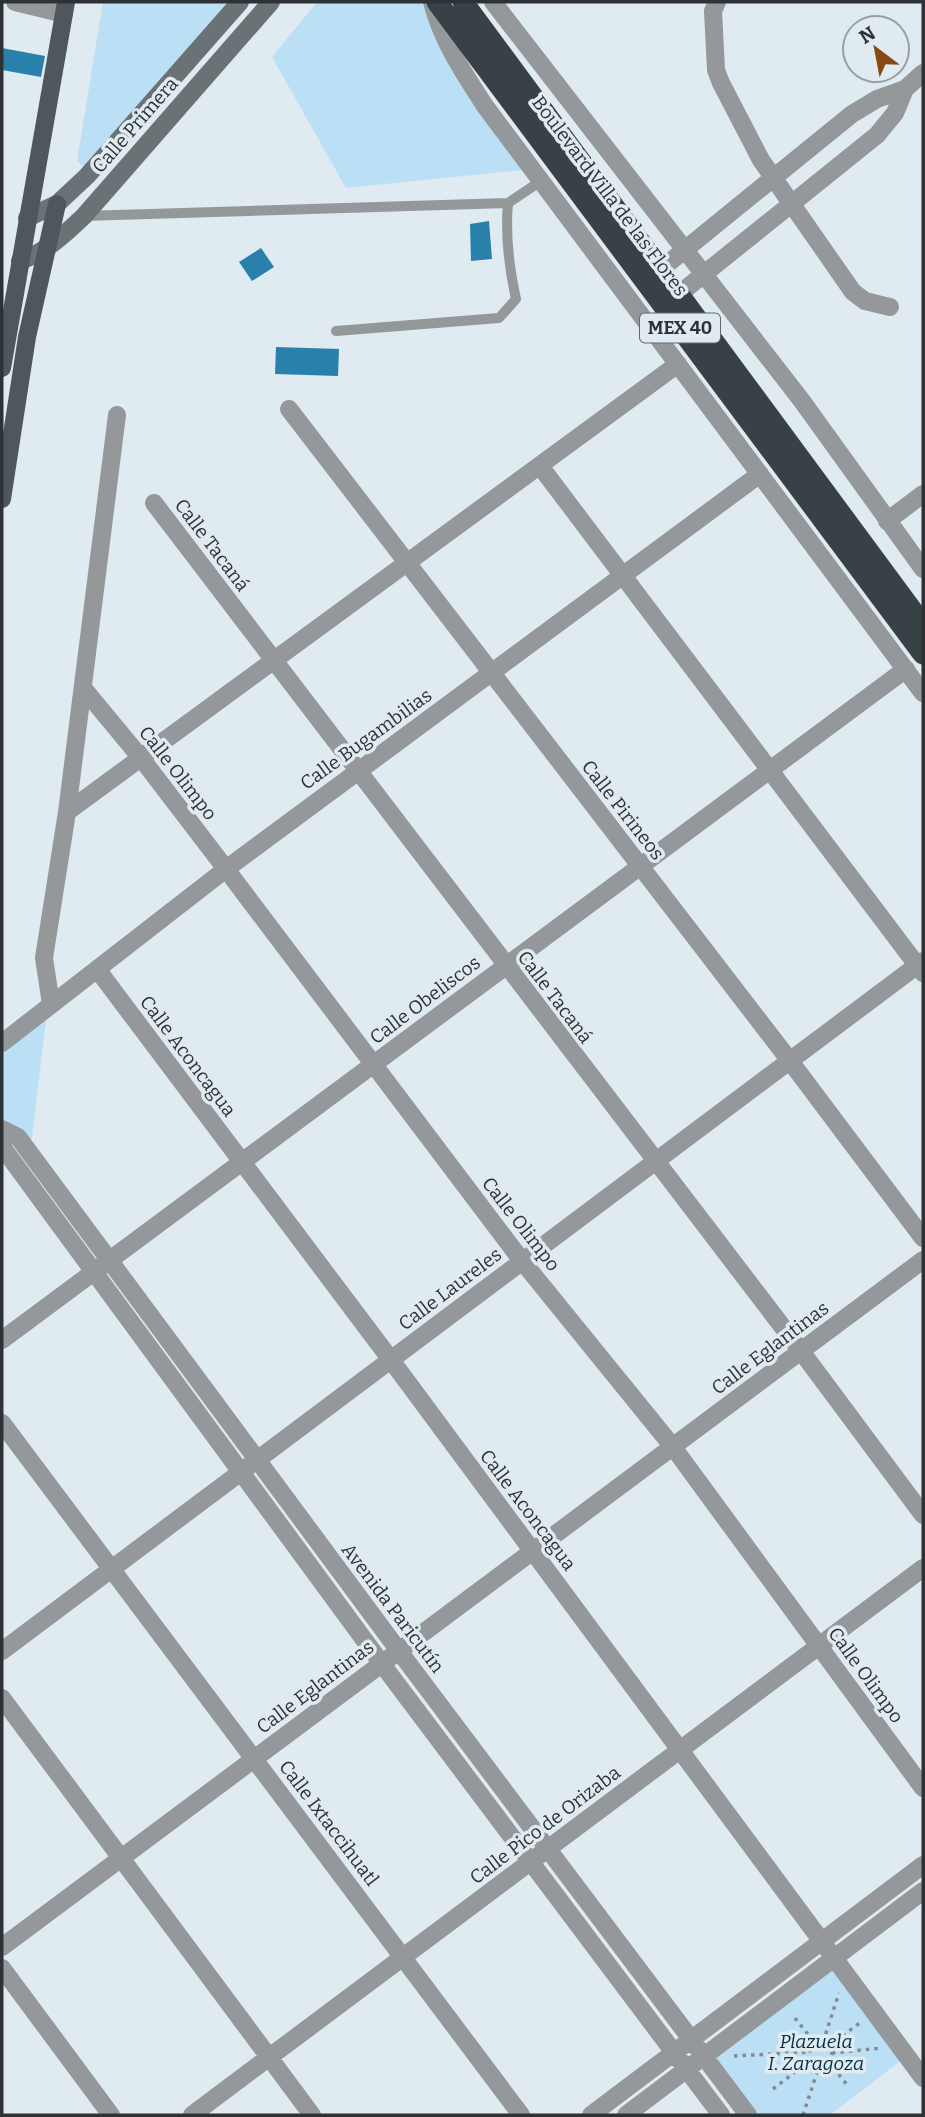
<svg xmlns="http://www.w3.org/2000/svg" width="925" height="2117" viewBox="0 0 925 2117" font-family="Bitter,serif">
	<style>
		.green { fill: #bbe0f6 }
		.building { fill: #2980aa }
		.lines { fill: none; stroke-linecap: round; stroke-linejoin: round }
		.path { stroke: #858c91; stroke-width: 3.5; stroke-dasharray: 3.5 5; stroke-linecap: butt }
		.lane { stroke: #94989b; stroke-width: 10 }
		.street { stroke: #94989b; stroke-width: 18 }
		.secondary { stroke: #6b7276; stroke-width: 18 }
		.primary { stroke: #4f575c; stroke-width: 18 }
		.highway { stroke: #384146; stroke-width: 21 }
		.labels { text-anchor: middle; dominant-baseline: central; stroke-width: 7; stroke-linejoin: round; paint-order: stroke }
		.shield { fill: #dfeaf1; stroke: #63696d; stroke-width: 2 }
		.shield-label { font-size: 18px; font-weight: bold; fill: #2e3235 }
		.street-label { font-size: 19px; fill: #2e3235; stroke: #dfeaf1 }
		.park-label { font-size: 19px; font-style: italic; fill: #002f46; stroke: #dfeaf1 }
	</style>
	<rect width="100%" height="100%" fill="#dfeaf1"/>
	<path class="green" d="M103 2H239L91 173 77 161Z
		M317 2H429L532 169 346 188 272 57Z
		M47 1012 31 1145 2 1121V1046Z
		M842 1958 912 2052 830 2115H757L712 2055Z"/>
	<path class="building" d="M2 48 45 56 41 77 2 70Z
		M489 221 492 259 471 261 470 224Z
		M261 248 274 267 252 281 239 262Z
		M276 347 339 349 338 376 275 374Z"/>
	<g class="lines">
		<path class="path" d="M795 2018 815 2043
			M810 2052a11 11 0 1 1 22 0a11 11 0 1 1-22 0Z
			M823 2042 839 1993
			M829 2046 861 2022
			M832 2053 882 2048
			M734 2056 810 2052
			M828 2061 848 2086
			M773 2089 812 2059
			M803 2115 820 2063"/>
		<path class="lane" d="M84 216 508 203 541 181
			M336 331 499 318 516 299C509 267 505 236 508 203"/>
		<path class="street" d="M15 2 64 14
			M432 2C442 41 463 72 485 106L923 693
			M493 2 802 401 923 569
			M717 2 713 11 716 70 721 83 761 160 853 292 865 301 890 307
			M650 278 852 114 877 99 905 89 923 73
			M668 303 877 135 895 113 905 89
			M289 409 790 1061 923 1238
			M540 466 923 973
			M154 503 801 1351 923 1515
			M887 521 923 494
			M83 688 141 758 226 869 522 1261 673 1447 923 1788
			M67 812 678 364
			M97 969 391 1360 923 2078
			M51 1004 44 958 67 812 117 415
			M2 1043 226 869 760 474
			M2 1129 18 1137 399 1651 748 2115
			M3 1130V1148L382 1664 721 2115
			M2 1340 906 669
			M2 1423 521 2115
			M2 1651 923 961
			M2 1698 312 2115
			M2 1947 923 1260
			M2 1968 111 2115
			M192 2115 923 1568
			M591 2115 923 1865
			M626 2115 923 1891"/>
		<path class="secondary" d="M27 218 57 204 87 176 240 2
			M20 261C46 252 64 235 84 216L271 2"/>
		<path class="primary" d="M2 368 66 2
			M2 499 27 337 57 204"/>
		<path class="highway" d="M437 2 923 654
			M463 2 923 625"/>
	</g>
	<g class="labels">
		<rect class="shield" x="640" y="313.5" width="80" height="29" rx="5"/>
		<g class="shield-label">
			<text x="680" y="328">MEX 40</text>
		</g>
		<g class="street-label">
			<text transform="translate(135 125) rotate(-49)">Calle Primera</text>
			<text transform="translate(610 196) rotate(53)">Boulevard Villa de las Flores</text>
			<text transform="translate(212 545) rotate(53)">Calle Tacaná</text>
			<text transform="translate(366 739) rotate(-36)">Calle Bugambilias</text>
			<text transform="translate(178 773) rotate(52)">Calle Olimpo</text>
			<text transform="translate(623 810) rotate(52)">Calle Pirineos</text>
			<text transform="translate(555 997) rotate(53)">Calle Tacaná</text>
			<text transform="translate(425 1000) rotate(-37)">Calle Obeliscos</text>
			<text transform="translate(188 1056) rotate(53)">Calle Aconcagua</text>
			<text transform="translate(521 1224) rotate(52)">Calle Olimpo</text>
			<text transform="translate(450 1289) rotate(-37)">Calle Laureles</text>
			<text transform="translate(770 1348) rotate(-37)">Calle Eglantinas</text>
			<text transform="translate(528 1510) rotate(53)">Calle Aconcagua</text>
			<text transform="translate(393 1608) rotate(53)">Avenida Paricutín</text>
			<text transform="translate(866 1675) rotate(54)">Calle Olimpo</text>
			<text transform="translate(315 1687) rotate(-37)">Calle Eglantinas</text>
			<text transform="translate(329 1823) rotate(53)">Calle Ixtaccihuatl</text>
			<text transform="translate(545 1825) rotate(-37)">Calle Pico de Orizaba</text>
		</g>
		<g class="park-label">
			<text x="816" y="2041">Plazuela<tspan x="816" dy="22">I. Zaragoza</tspan></text>
		</g>
	</g>
	<rect width="925" height="2117" fill="none" stroke="#2e3235" stroke-width="7"/>
	<g transform="translate(876 49) rotate(328)"><circle r="33" fill="#dfeaf1" stroke="#98a0a6" stroke-width="2"/>
	<path d="M0-5L12 26L0 18L-12 26Z" fill="#884812"/>
	<text y="-10" font-size="19" font-weight="bold" text-anchor="middle" fill="#2e3235">N</text>
	</g>
</svg>
